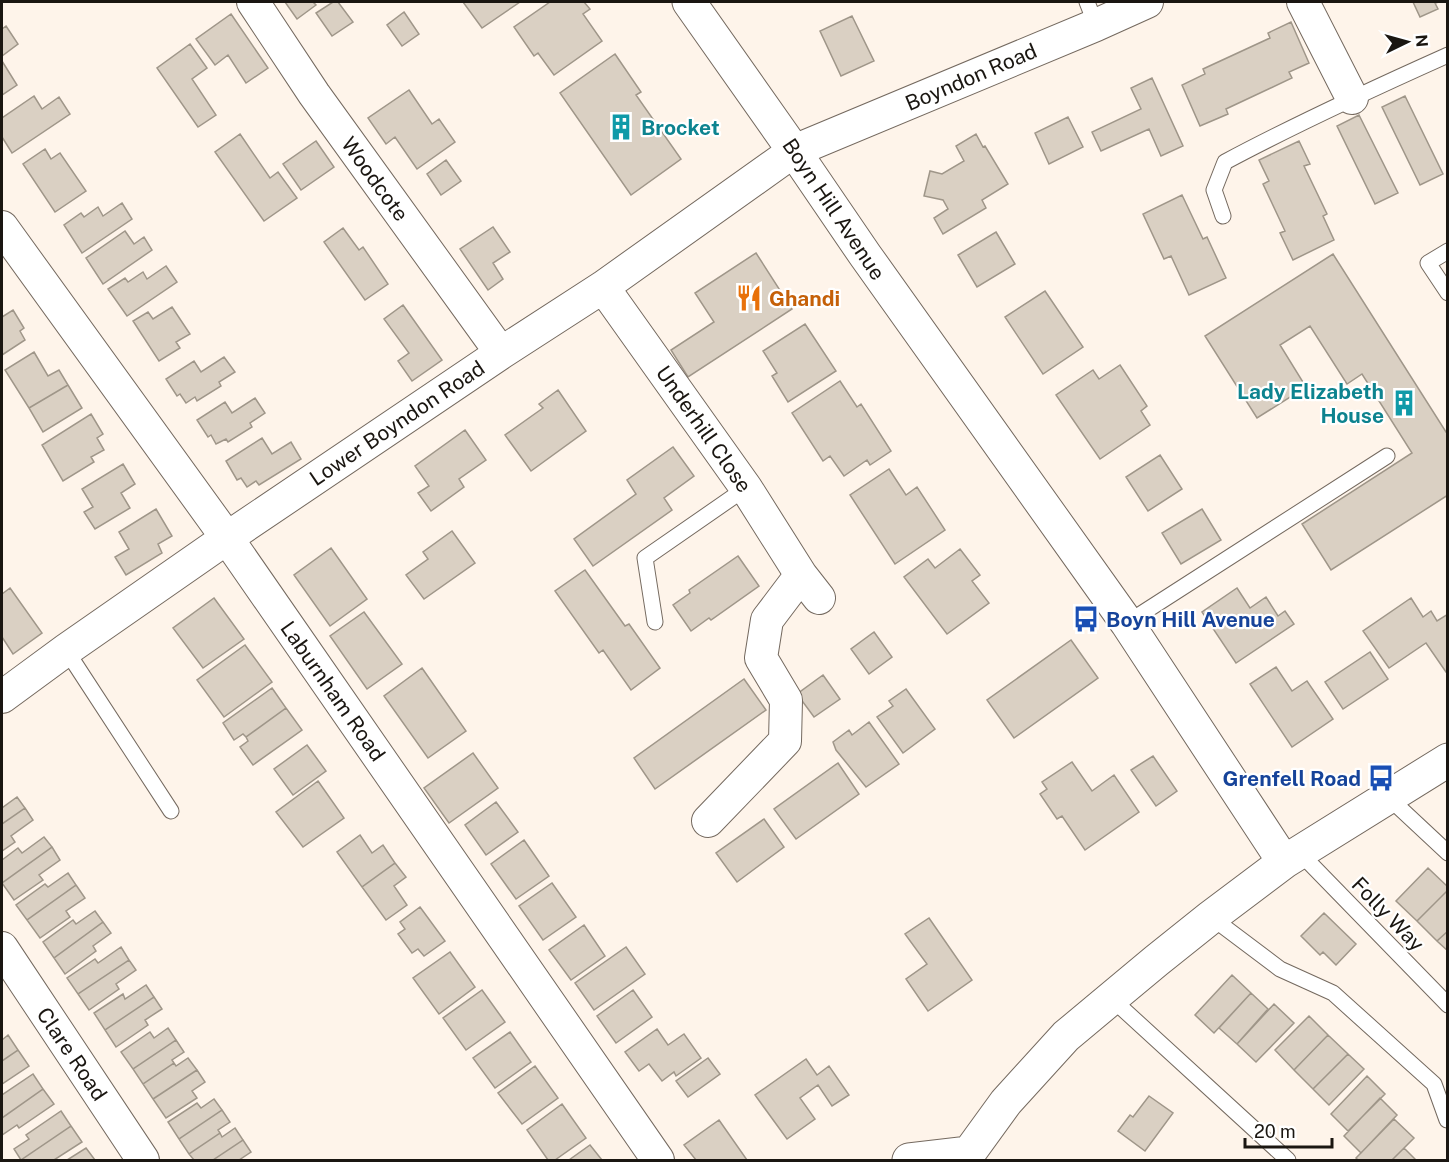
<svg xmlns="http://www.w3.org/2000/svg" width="1449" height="1162" viewBox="0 0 1449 1162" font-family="'Public Sans',sans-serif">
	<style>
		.building { fill: #dad0c3; stroke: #9f9689; stroke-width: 1.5 }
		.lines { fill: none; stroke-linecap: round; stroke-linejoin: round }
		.lane-casing { stroke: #74695f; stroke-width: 17 }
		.street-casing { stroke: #74695f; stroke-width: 34 }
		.secondary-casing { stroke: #74695f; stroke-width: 35 }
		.lane { stroke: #fff; stroke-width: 15 }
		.street { stroke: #fff; stroke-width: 32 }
		.secondary { stroke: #fff; stroke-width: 33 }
		.labels { text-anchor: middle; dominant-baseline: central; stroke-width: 4.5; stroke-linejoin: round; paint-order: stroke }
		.street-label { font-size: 21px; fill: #1a1611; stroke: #fff }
		.culture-label { font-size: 21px; font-weight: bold; fill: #0d838f; stroke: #fff; text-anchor: start }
		.food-label { font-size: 21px; font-weight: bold; fill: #c56008; stroke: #fff; text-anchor: start }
		.transit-label { font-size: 21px; font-weight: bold; fill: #164399; stroke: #fff; text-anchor: start }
	</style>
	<rect width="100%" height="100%" fill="#fef4ea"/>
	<path class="building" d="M285 2H313L316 5 297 19Z
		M333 2H338L353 22 332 36 316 13Z
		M463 2H520L482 28Z
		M550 2H584L590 9 583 14 602 41 554 75 538 53 534 56 514 27Z
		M1413 2H1439L1435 3 1438 9 1420 17Z
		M404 12 419 34 402 46 387 25Z
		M231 14 268 68 246 83 228 55 215 65 196 39Z
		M852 16 874 61 841 76 820 31Z
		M1291 22 1309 63 1289 72 1292 78 1226 109 1228 114 1200 126 1182 85 1205 74 1203 69 1270 38 1268 33Z
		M6 26 18 44 2 56V29Z
		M190 44 207 68 192 79 216 115 198 127 157 68Z
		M615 54 641 92 636 95 681 159 631 195 560 93Z
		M2 61 17 85 2 95Z
		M1152 78 1183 146 1161 156 1149 129 1101 151 1092 132 1141 109 1131 88Z
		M409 90 432 124 439 119 455 142 417 169 395 137 386 144 368 118Z
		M34 96 42 109 59 97 70 114 12 153 2 137V118Z
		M1405 96 1443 174 1420 185 1382 107Z
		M1359 115 1398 193 1375 204 1337 126Z
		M1068 117 1083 147 1049 164 1035 133Z
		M240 134 270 178 278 172 297 198 264 221 215 152Z
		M976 134 983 147 985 146 1008 184 982 200 986 208 943 234 934 218 948 209 943 200 924 196 930 171 942 174 964 161 956 146Z
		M316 141 334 167 301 190 283 164Z
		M1299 141 1310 164 1304 166 1327 214 1323 216 1334 240 1293 260 1280 233 1285 231 1263 184 1269 181 1259 160Z
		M45 149 51 159 60 153 86 191 55 212 23 164Z
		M446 160 461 181 441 195 427 174Z
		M1182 195 1203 239 1207 237 1226 278 1189 295 1171 256 1164 259 1143 214Z
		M122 203 132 219 82 253 64 225 81 213 84 217 98 207 103 216Z
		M493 227 510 252 493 263 503 279 488 290 460 249Z
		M343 228 359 250 363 247 388 284 365 300 324 242Z
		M125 231 134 244 144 237 152 250 103 284 86 258Z
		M996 232 1015 264 977 287 958 255Z
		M756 253 792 309 688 377 671 350 714 322 695 293Z
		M1333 254 1446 432 1448 431V495L1331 570 1302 524 1412 453 1362 374 1347 384 1310 326 1280 345 1306 387 1257 418 1205 336Z
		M166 266 177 282 127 316 108 289 125 278 128 282 143 272 147 279Z
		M1045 291 1083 347 1043 374 1005 317Z
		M403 305 442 360 412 381 398 361 409 353 384 319Z
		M172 307 190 334 176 342 180 348 159 361 133 321 148 312 153 319Z
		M13 310 24 328 20 331 25 340 2 355V317Z
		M805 324 836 371 788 402 772 376 777 373 763 351Z
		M34 352 48 376 59 370 68 385 29 408 5 370Z
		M224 357 235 372 219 382 221 386 197 401 195 397 186 403 180 394 177 396 166 379 194 361 201 372Z
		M1120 365 1147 406 1141 411 1150 425 1100 459 1056 395 1093 370 1099 379Z
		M840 381 857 407 861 404 891 451 870 465 867 460 844 476 830 456 823 461 792 413Z
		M68 385 82 408 43 432 29 408Z
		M558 390 586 431 531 471 505 435 543 408 539 404Z
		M255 398 265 413 250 423 252 427 228 442 226 439 216 444 211 435 208 437 197 420 225 402 232 413Z
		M91 414 103 434 97 438 104 450 91 457 94 462 63 481 42 445Z
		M465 430 486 460 459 479 464 487 431 511 418 493 429 486 415 466Z
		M262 438 272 454 291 442 301 459 259 485 256 481 247 487 241 478 237 480 226 461Z
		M673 447 694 476 664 498 672 510 593 566 574 539 636 494 627 480Z
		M1160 455 1182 489 1148 511 1126 477Z
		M123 464 135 484 121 493 130 508 95 529 84 512 93 507 82 489Z
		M889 469 906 495 917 487 945 530 895 564 850 495Z
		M156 509 172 536 158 544 162 553 126 575 115 557 129 549 119 532Z
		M1202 509 1221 540 1181 564 1162 533Z
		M452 531 475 563 424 599 406 575 428 559 423 552Z
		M331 548 367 599 330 626 294 575Z
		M960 549 980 575 972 581 989 603 947 634 904 577 928 559 935 568Z
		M738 556 759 586 711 620 709 618 691 631 673 605 690 593 689 590Z
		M585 570 625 626 629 624 660 668 631 690 603 650 599 653 555 591Z
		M10 588 42 633 13 654 2 637V594Z
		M1237 588 1250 608 1266 597 1278 616 1285 611 1294 624 1236 663 1202 612Z
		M214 598 244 639 203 668 173 628Z
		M1411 598 1423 617 1431 611 1437 621 1448 614V671L1446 672 1426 643 1389 668 1363 631Z
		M364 612 402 664 367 689 330 636Z
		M874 632 892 657 869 674 851 649Z
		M1071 640 1098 678 1014 738 987 700Z
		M245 645 272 682 224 717 197 680Z
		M1370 652 1388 679 1343 709 1325 682Z
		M1276 667 1292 691 1307 681 1333 719 1292 747 1250 684Z
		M422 668 466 731 428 758 384 696Z
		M823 675 840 699 814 717 797 694Z
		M744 679 766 710 655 789 634 758Z
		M272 688 286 708 246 737 243 734 234 740 223 723Z
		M906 689 935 729 903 753 877 717 893 706 889 701Z
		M286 708 302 730 253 765 240 747 248 741 246 737Z
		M869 722 899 764 866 787 836 750 833 742 849 730 852 735Z
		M307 745 326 771 293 795 274 769Z
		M473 753 498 788 449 823 424 788Z
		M1153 756 1177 791 1156 806 1131 770Z
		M1072 762 1092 791 1114 775 1139 812 1085 850 1062 816 1057 819 1040 794 1047 789 1042 782Z
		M838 763 859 794 796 839 774 809Z
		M318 781 344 818 303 847 276 812Z
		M17 797 25 808 2 824V808Z
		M496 802 518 832 486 855 465 825Z
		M25 808 33 820 11 836 15 842 2 851V824Z
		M764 819 784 847 737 882 716 853Z
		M360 835 372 853 383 845 395 863 362 887 337 852Z
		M44 837 52 847 2 883V860L18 848 22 853Z
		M524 840 549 876 516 899 491 864Z
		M52 847 60 860 39 875 43 880 14 900 2 883Z
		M395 863 406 877 394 886 407 905 386 920 362 887Z
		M1428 868 1448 887V890L1417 921 1396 901Z
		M68 873 76 885 27 920 16 905 45 884 48 887Z
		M552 883 576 917 543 940 519 906Z
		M76 885 85 898 66 911 70 917 40 938 27 920Z
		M1448 890V931L1437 941 1417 921Z
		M420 907 445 941 424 956 418 949 412 953 398 934 405 929 400 922Z
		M95 911 103 922 54 958 43 942 73 920 76 924Z
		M1324 913 1356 944 1336 965 1323 952 1320 955 1301 936Z
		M929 918 972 980 928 1011 906 979 927 964 905 934Z
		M103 922 111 933 93 946 96 951 65 974 54 958Z
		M584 925 605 956 571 980 549 950Z
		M1448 931V951L1437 941Z
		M121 947 129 960 78 994 67 978 95 959 98 963Z
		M626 947 645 974 594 1010 575 983Z
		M450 952 475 987 439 1014 413 978Z
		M129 960 136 970 116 984 119 989 89 1010 78 994Z
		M1232 975 1251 993 1214 1033 1195 1015Z
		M146 985 154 997 105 1030 94 1013 123 994 125 999Z
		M482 990 505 1022 466 1050 443 1018Z
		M633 990 652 1017 616 1043 597 1016Z
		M1251 993 1268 1009 1237 1044 1219 1028Z
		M154 997 162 1009 145 1020 148 1025 116 1047 105 1030Z
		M1274 1004 1294 1023 1256 1062 1237 1044Z
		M1309 1016 1328 1035 1294 1070 1275 1050Z
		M168 1028 176 1040 133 1069 121 1052 150 1032 154 1038Z
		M657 1029 668 1045 684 1034 701 1058 676 1076 674 1072 662 1081 649 1064 639 1071 625 1052Z
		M510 1032 531 1062 495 1088 473 1058Z
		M8 1035 18 1050 2 1061V1040Z
		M1328 1035 1348 1054 1313 1089 1294 1070Z
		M176 1040 184 1052 172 1060 174 1063 143 1084 133 1069Z
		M18 1050 29 1066 2 1084V1061Z
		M1348 1054 1364 1069 1329 1105 1313 1089Z
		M188 1058 197 1070 153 1099 143 1084 174 1063 176 1066Z
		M708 1058 720 1074 688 1097 676 1081Z
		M806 1059 817 1075 829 1066 849 1095 832 1106 818 1085 800 1098 815 1119 787 1139 755 1095Z
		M535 1066 558 1098 522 1124 498 1093Z
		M197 1070 205 1082 192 1091 197 1098 166 1118 153 1099Z
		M33 1074 43 1089 2 1118V1095Z
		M1367 1076 1385 1094 1348 1131 1331 1114Z
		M43 1089 54 1104 19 1128 17 1125 2 1135V1118Z
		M1149 1096 1173 1113 1145 1151 1118 1131 1130 1115 1133 1117Z
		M1380 1098 1397 1115 1361 1153 1344 1136Z
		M214 1099 222 1110 179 1139 168 1122 197 1103 201 1108Z
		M562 1104 586 1138 555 1160H548L527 1130Z
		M222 1110 230 1122 218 1130 220 1133 189 1154 179 1139Z
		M61 1111 71 1126 21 1160 14 1149 29 1139 26 1135Z
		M1394 1119 1414 1138 1392 1160H1358L1356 1158Z
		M719 1120 747 1160H696L684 1145Z
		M71 1126 82 1142 54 1160H21Z
		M235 1128 243 1140 213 1160H194L189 1154 220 1133 222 1137Z
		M243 1140 251 1152 239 1160H213Z
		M590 1145 602 1160H569Z
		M86 1148 95 1160H67Z
		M1404 1148 1415 1159 1413 1160H1392Z"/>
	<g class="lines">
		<g class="lane-casing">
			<path id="lane" d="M1087 2 1096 25
				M1223 216 1214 190 1225 162C1298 123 1372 89 1448 55
				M1448 251 1428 263 1448 293
				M655 622 645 558 746 488
				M1127 623 1387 456
				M66 650 171 811
				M1388 797 1448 853
				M1299 852 1448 1005
				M1211 917 1280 969 1333 993 1434 1084 1447 1120
				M1112 999 1288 1160"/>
		</g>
		<g class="street-casing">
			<path id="street" d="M253 2 314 94 501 353
				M1303 2 1352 98
				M2 227 227 538 658 1160
				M603 287 746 488 801 575 767 620 761 658 786 700 785 741 708 821
				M801 575 819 598
				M2 697 66 650 227 538 501 353 603 287 794 151 1096 25 1147 2
				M2 948 143 1160"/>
		</g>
		<g class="secondary-casing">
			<path id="secondary" d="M689 2 794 151 865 255 1127 623 1284 862
				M909 1160 969 1153
				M966 1160 969 1153 1006 1102 1066 1036 1156 961 1211 917 1284 862 1448 760"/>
		</g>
		<use href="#lane" class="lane"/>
		<use href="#street" class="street"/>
		<use href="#secondary" class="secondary"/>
	</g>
	<defs>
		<g id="building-bare" transform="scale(2.07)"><path d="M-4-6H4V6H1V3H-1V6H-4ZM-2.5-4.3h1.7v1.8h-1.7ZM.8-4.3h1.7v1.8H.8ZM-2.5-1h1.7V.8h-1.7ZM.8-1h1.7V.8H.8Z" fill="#0f9aa8" stroke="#fff" stroke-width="2.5" paint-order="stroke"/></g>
		<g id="restaurant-bare" transform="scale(2.07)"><path d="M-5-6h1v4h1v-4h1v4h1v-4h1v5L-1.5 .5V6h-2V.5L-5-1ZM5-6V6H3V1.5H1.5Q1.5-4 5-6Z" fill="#e8710a" stroke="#fff" stroke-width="2.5" paint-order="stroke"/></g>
		<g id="bus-bare" transform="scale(2.07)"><path d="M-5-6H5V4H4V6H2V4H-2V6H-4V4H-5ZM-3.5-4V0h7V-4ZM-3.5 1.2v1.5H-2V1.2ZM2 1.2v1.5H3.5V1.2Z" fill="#1a4fb4" stroke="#fff" stroke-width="2.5" paint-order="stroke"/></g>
	</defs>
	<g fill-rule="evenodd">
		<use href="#building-bare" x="621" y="127"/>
		<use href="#restaurant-bare" x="749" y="298"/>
		<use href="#building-bare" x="1404" y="403"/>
		<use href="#bus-bare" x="1086" y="619"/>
		<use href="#bus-bare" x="1381" y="778"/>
	</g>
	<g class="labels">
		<g class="street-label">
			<text transform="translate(971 77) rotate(-23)">Boyndon Road</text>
			<text transform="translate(375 179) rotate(54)">Woodcote</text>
			<text transform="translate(834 209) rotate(56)">Boyn Hill Avenue</text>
			<text transform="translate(397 423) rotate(-34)">Lower Boyndon Road</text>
			<text transform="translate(704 429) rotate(55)">Underhill Close</text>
			<text transform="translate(333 691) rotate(55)">Laburnham Road</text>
			<text transform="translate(1388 914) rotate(46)">Folly Way</text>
			<text transform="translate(72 1054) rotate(56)">Clare Road</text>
		</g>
		<g class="culture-label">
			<text x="641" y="127">Brocket</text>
			<text x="1384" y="391" text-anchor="end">Lady Elizabeth<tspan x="1384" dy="24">House</tspan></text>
		</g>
		<g class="food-label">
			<text x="769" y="298">Ghandi</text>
		</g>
		<g class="transit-label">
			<text x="1106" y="619">Boyn Hill Avenue</text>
			<text x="1361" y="778" text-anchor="end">Grenfell Road</text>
		</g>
	</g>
	<rect width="1449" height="1162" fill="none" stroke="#1a1611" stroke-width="6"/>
	<g transform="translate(1407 42) rotate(85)" stroke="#ffffff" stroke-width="4.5" paint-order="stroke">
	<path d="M0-4.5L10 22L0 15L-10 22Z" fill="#1a1611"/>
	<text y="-9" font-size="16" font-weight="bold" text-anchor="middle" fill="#1a1611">N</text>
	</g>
	<path d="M1245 1138v9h87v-9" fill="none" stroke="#1a1611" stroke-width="3"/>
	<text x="1254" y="1138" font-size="18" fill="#1a1611" stroke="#ffffff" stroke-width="4.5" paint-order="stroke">20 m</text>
</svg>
